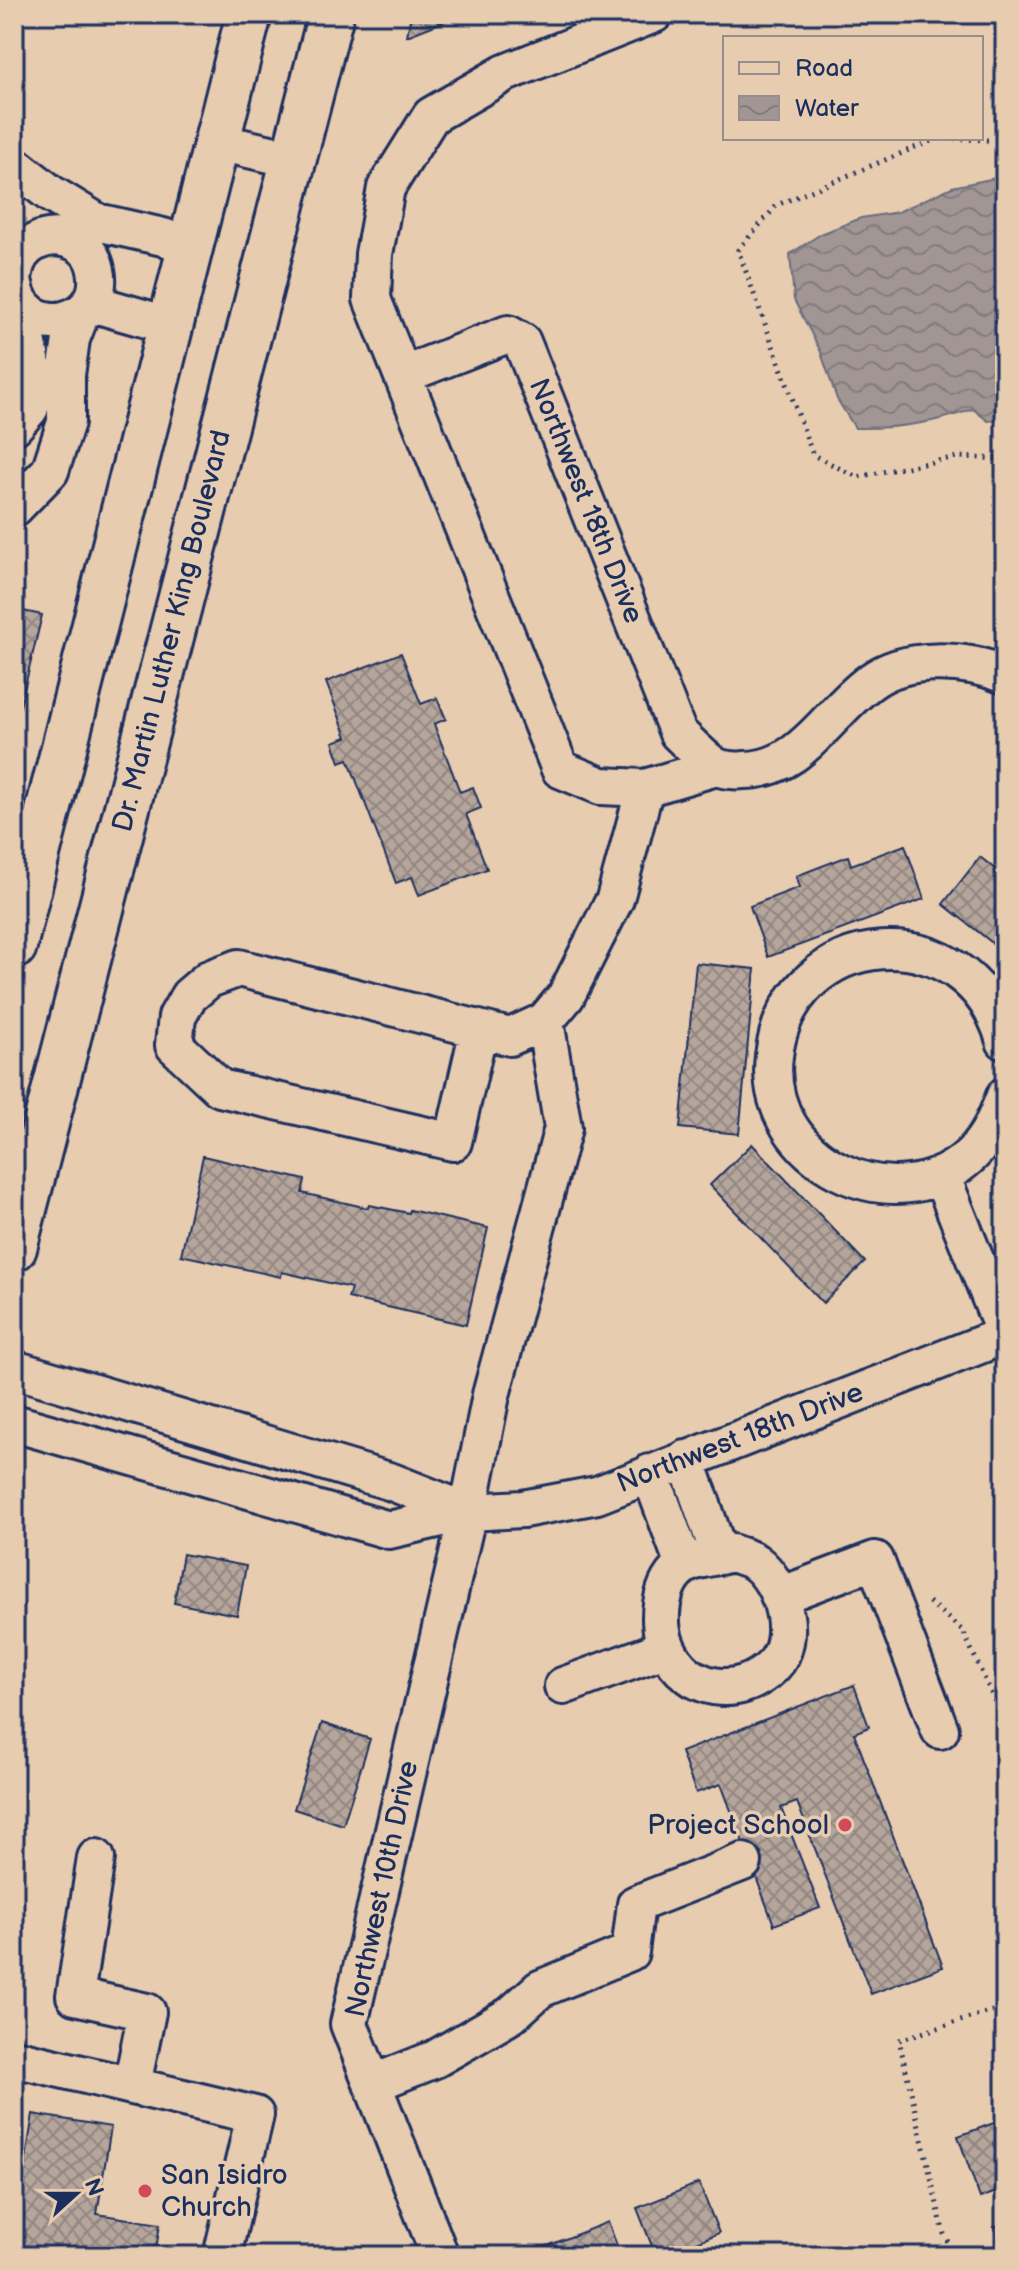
<svg xmlns="http://www.w3.org/2000/svg" width="1019" height="2270" viewBox="0 0 1019 2270" font-family="'Balsamiq Sans',sans-serif">
	<style>
		.water { fill: url(#water-waves); stroke: #6b6d7e; stroke-width: 2 }
		.building { fill: url(#building-cross-hatch); stroke: #1b2f5e; stroke-width: 2 }
		.lines { fill: none; stroke-linecap: round; stroke-linejoin: round }
		.minor-casing { stroke: #1b2f5e; stroke-width: 42 }
		.major-casing { stroke: #1b2f5e; stroke-width: 50 }
		.path { stroke: #1b2f5e; stroke-width: 5; stroke-dasharray: 2 6; stroke-linecap: butt }
		.minor { stroke: #e8ccaf; stroke-width: 36 }
		.major { stroke: #e8ccaf; stroke-width: 44 }
		.poi-dot { fill: #d1495b; stroke: #e8ccaf; stroke-width: 3 }
		.labels { text-anchor: middle; dominant-baseline: central; stroke-width: 7; stroke-linejoin: round; paint-order: stroke }
		.street-label { font-size: 28px; fill: #1b2f5e; stroke: #e8ccaf }
		.poi-label { font-size: 28px; fill: #1b2f5e; stroke: #e8ccaf; text-anchor: end }
	</style>
	<defs>
		<pattern id="water-waves" width="16" height="10" patternUnits="userSpaceOnUse" patternTransform="scale(2)"><rect width="16" height="10" fill="#a19694"/><path d="M0 5q4-4 8 0t8 0" fill="none" stroke="#827b7c"/></pattern>
		<pattern id="building-cross-hatch" width="8" height="8" patternUnits="userSpaceOnUse" patternTransform="scale(2)"><rect width="8" height="8" fill="#b5a59b"/><path d="M0 0l8 8M0 8l8-8" fill="none" stroke="#928782"/></pattern>
	</defs>
	<rect width="100%" height="100%" fill="#e8ccaf"/>
	<filter id="ink" filterUnits="userSpaceOnUse"><feTurbulence type="fractalNoise" baseFrequency=".0125" numOctaves="2"/><feDisplacementMap in="SourceGraphic" scale="16" xChannelSelector="R" yChannelSelector="G"/><feConvolveMatrix kernelMatrix="1 2 1 2 8 2 1 2 1" color-interpolation-filters="sRGB"/></filter>
	<g filter="url(#ink)">
		<path class="water" d="M1005 176V419L988 421 973 409C935 423 896 429 855 428L837 399 820 350 794 300 790 254 821 234 861 218 898 212 952 187Z"/>
		<path class="building" d="M411 14H463L407 36Z
			M14 609 42 615 14 732Z
			M401 653 421 704 437 698 446 719 434 724 460 792 473 787 481 808 466 814 487 869 419 895 412 877 396 883 348 759 340 762 333 742 347 737 326 682Z
			M905 845 924 899 768 957 750 906 800 887 796 876 848 856 851 865Z
			M980 857 1005 877V953L943 904Z
			M696 963 755 969 739 1134 680 1128Z
			M752 1144 865 1262 823 1303 710 1185Z
			M203 1156 305 1180 302 1193 368 1208 369 1205 409 1213 410 1210 488 1228 466 1325 348 1298 351 1288 282 1272 281 1277 181 1255Z
			M183 1554 246 1566 237 1615 174 1603Z
			M854 1685 869 1727 854 1733 943 1967 871 1994 797 1802 781 1808 820 1908 774 1925 721 1784 696 1793 681 1752Z
			M322 1723 370 1739 343 1825 294 1809Z
			M33 2114 111 2127 97 2214 160 2224 155 2256H14V2234Z
			M1005 2119V2189L980 2198 958 2136Z
			M699 2183 719 2233 664 2256H656L637 2208Z
			M608 2222 621 2256H522Z
			M1005 2223V2256H1004L994 2227Z"/>
		<g class="lines">
			<g class="minor-casing">
				<path id="minor" d="M654 14 505 73 431 116 386 188 374 254 372 299 560 769 601 786 645 788 716 767
					M217 142 293 159
					M14 165 51 194 97 222 163 237 190 248
					M14 273C18 244 49 229 75 242 86 247 94 258 96 270 108 326 23 343 14 284
					M91 303 171 326
					M403 375 508 334 522 342 678 733C690 744 702 758 715 766 722 770 736 771 744 770 802 770 827 713 870 682 906 655 966 659 1005 675
					M14 426 30 408 34 377 21 305
					M14 508 50 471 66 422V375L71 339 81 313
					M479 1029 453 1142 220 1088 174 1045 177 1017 189 996 209 979 239 968 510 1037 545 1021 566 996 615 899 645 788
					M1005 1041C968 910 789 925 774 1056 761 1161 897 1227 972 1154 989 1137 997 1117 1005 1096
					M941 1175 1005 1334
					M14 1369 392 1482 468 1512
					M14 1423 389 1530 468 1512 523 1509 597 1495 1005 1335
					M686 1459 720 1556
					M650 1473 684 1565
					M732 1553C739 1556 749 1558 755 1562 783 1582 799 1640 773 1666 739 1700 687 1692 667 1648 656 1624 659 1580 685 1565 697 1558 718 1557 732 1553Z
					M780 1596 875 1560 940 1730
					M563 1686 667 1648
					M96 1858 75 1996 147 2012 132 2085
					M14 2058 255 2115 222 2256
					M372 2084 435 2059 511 2015 540 1989 630 1952 636 1904 743 1862
					M440 2256 349 2024 468 1512 491 1395 563 1128 545 1021"/>
			</g>
			<g class="major-casing">
				<path id="major" d="M14 946 249 14
					M14 1248 331 14"/>
			</g>
			<path class="path" d="M938 138 777 205 738 250 813 455 857 477 957 457 1005 459
				M946 138 1005 141
				M929 1602 963 1631 1005 1724
				M955 2256 944 2234 899 2040 1005 2007"/>
			<use href="#minor" class="minor"/>
			<use href="#major" class="major"/>
		</g>
	</g>
	<g class="poi-dot">
		<circle cx="845" cy="1825" r="8"/>
		<circle cx="145" cy="2191" r="8"/>
	</g>
	<g class="labels">
		<g class="street-label">
			<text transform="translate(586 501) rotate(68)">Northwest 18th Drive</text>
			<text transform="translate(172 631) rotate(-76)">Dr. Martin Luther King Boulevard</text>
			<text transform="translate(740 1438) rotate(-21)">Northwest 18th Drive</text>
			<text transform="translate(382 1889) rotate(-78)">Northwest 10th Drive</text>
		</g>
		<g class="poi-label">
			<text x="829" y="1825">Project School</text>
			<text x="161" y="2175" text-anchor="start">San Isidro<tspan x="161" dy="32">Church</tspan></text>
		</g>
	</g>
	<rect width="1019" height="2270" fill="none" stroke="#e8ccaf" stroke-width="48"/>
	<rect x="24" y="24" width="971" height="2222" fill="none" stroke="#1b2f5e" stroke-width="3" filter="url(#ink)"/>
	<rect x="723" y="36" width="260" height="104" fill="#e8ccaf" stroke="#968d8f" stroke-width="2"/>
	<rect x="739" y="62" width="40" height="12" fill="#e8ccaf" stroke="#968d8f" stroke-width="2"/>
	<text x="795" y="76" font-size="24" fill="#1b2f5e">Road</text>
	<rect x="739" y="96" width="40" height="24" fill="url(#water-waves)" stroke="#968d8f" stroke-width="2"/>
	<text x="795" y="116" font-size="24" fill="#1b2f5e">Water</text>
	<g transform="translate(76 2194) rotate(69)" stroke="#e8ccaf" stroke-width="6" paint-order="stroke">
	<path d="M0-6L14 30L0 20L-14 30Z" fill="#1b2f5e"/>
	<text y="-12" font-size="22" font-weight="bold" text-anchor="middle" fill="#1b2f5e">N</text>
	</g>
</svg>
